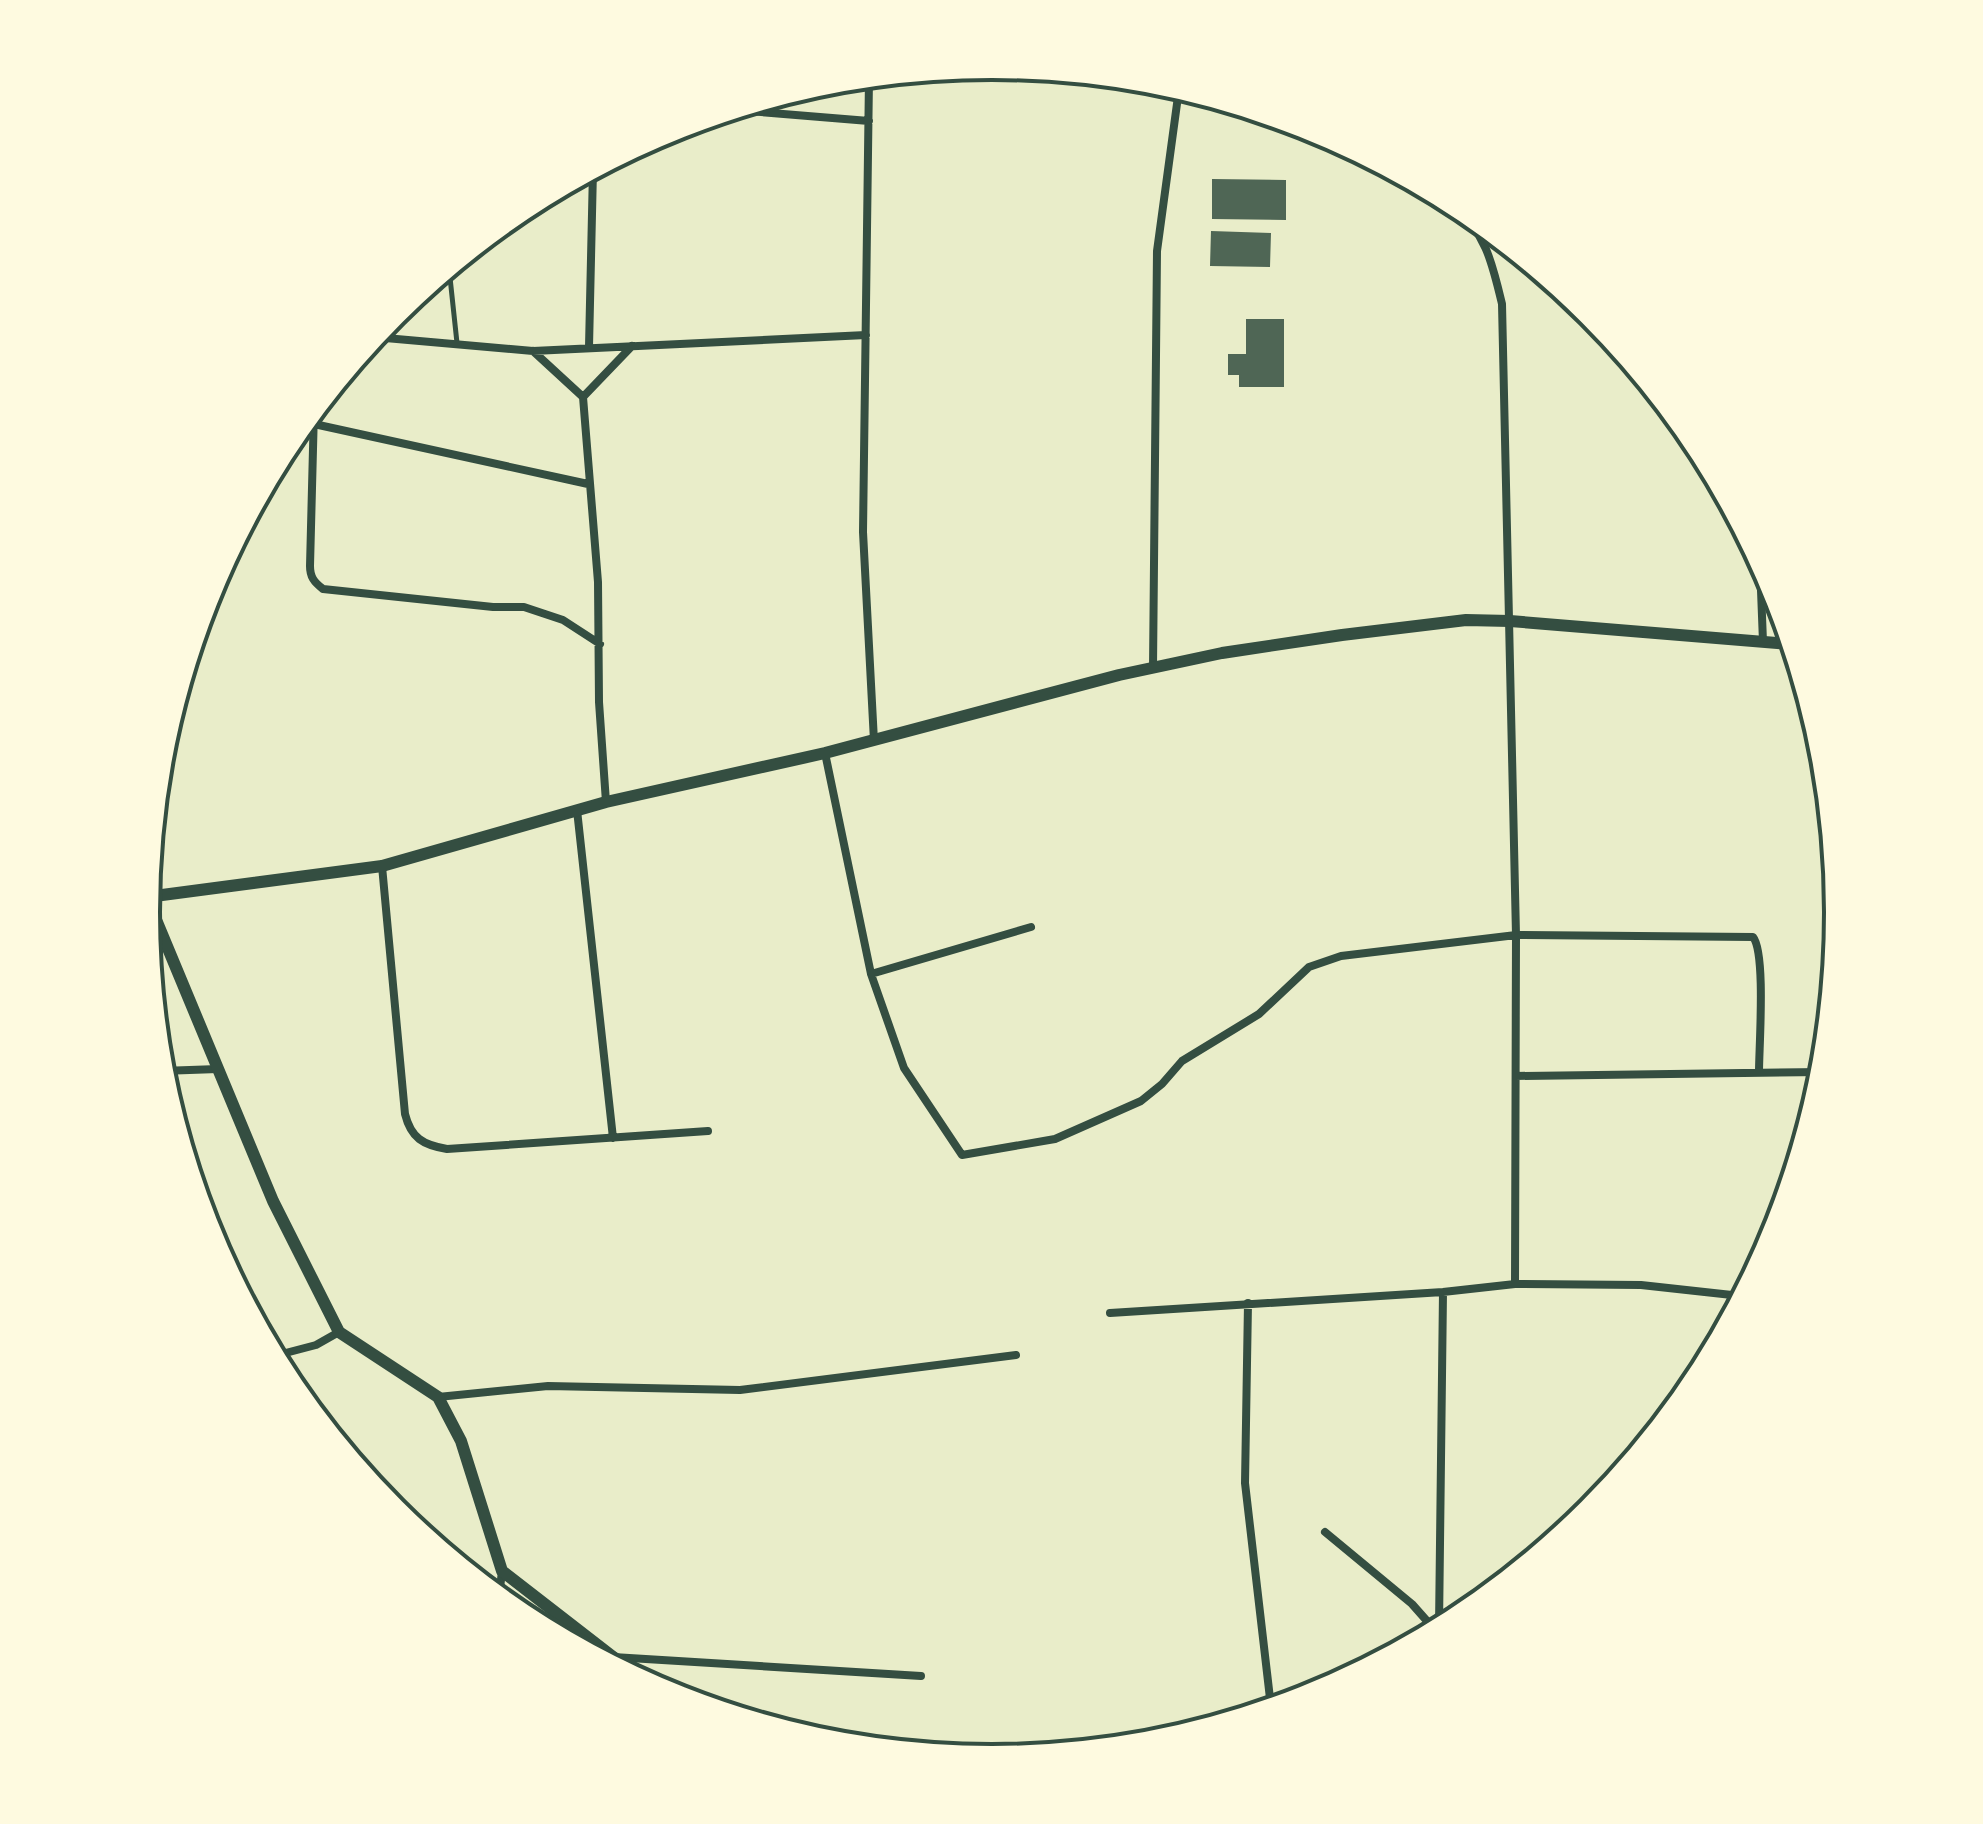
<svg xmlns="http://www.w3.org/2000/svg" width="1983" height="1824" viewBox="0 0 1983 1824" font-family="Jost,sans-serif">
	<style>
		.building { fill: #4f6655 }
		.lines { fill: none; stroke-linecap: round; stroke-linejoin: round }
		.service { stroke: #344e41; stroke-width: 5 }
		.minor { stroke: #344e41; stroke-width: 8 }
		.tertiary { stroke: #344e41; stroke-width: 12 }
		.rim { fill: none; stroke: #344e41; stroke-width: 4 }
	</style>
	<rect width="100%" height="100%" fill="#e9edc9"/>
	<path class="building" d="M1212 179 1286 180V220L1212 219Z
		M1211 231 1271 233 1270 267 1210 266Z
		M1246 319H1284V387H1239V375H1228V354H1246Z"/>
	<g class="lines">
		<path class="service" d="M449 268 457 343"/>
		<path class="minor" d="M869 78 863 532 874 741
			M736 110 869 121
			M1453 204C1486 234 1492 262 1502 304L1516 935 1515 1284
			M374 337 533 351 866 335
			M589 347 593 170
			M533 351 583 397 598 582 599 702 606 802
			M583 397 632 346
			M314 410 310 566C310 577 314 582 323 589L493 607H524L563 620 600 644
			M314 424 588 484
			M1760 564 1763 642
			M1153 668 1157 251 1179 89
			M825 753 871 974 904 1068 962 1155 1055 1139 1141 1101 1162 1084 1182 1061 1259 1014 1309 967 1341 956 1516 935 1753 937C1766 953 1759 1047 1759 1072
			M577 810 613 1138
			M382 866 405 1114C411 1138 423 1145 447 1149L708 1131
			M871 974 1031 927
			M161 1071 218 1069
			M1516 1076 1822 1072
			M1248 1303 1245 1483 1271 1707
			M1110 1313 1443 1292 1515 1284 1641 1285 1741 1296
			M274 1356 316 1345 339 1332
			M438 1397 548 1386 740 1390 1016 1355
			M1325 1532 1412 1604 1435 1630
			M499 1597 502 1571
			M1439 1627 1443 1292
			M613 1657 921 1676"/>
		<path class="tertiary" d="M147 897 382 866 606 802 825 753 1119 675 1222 653 1342 635 1466 620 1510 621 1790 644
			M147 898 273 1201 339 1332 438 1397 461 1441 502 1571 613 1657 622 1669"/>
	</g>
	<path d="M0 0H1983V1824H0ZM160 912a832 832 0 1 1 1664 0a832 832 0 1 1-1664 0Z" fill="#fefae0" fill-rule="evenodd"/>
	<path class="rim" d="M160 912a832 832 0 1 1 1664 0a832 832 0 1 1-1664 0Z"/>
</svg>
